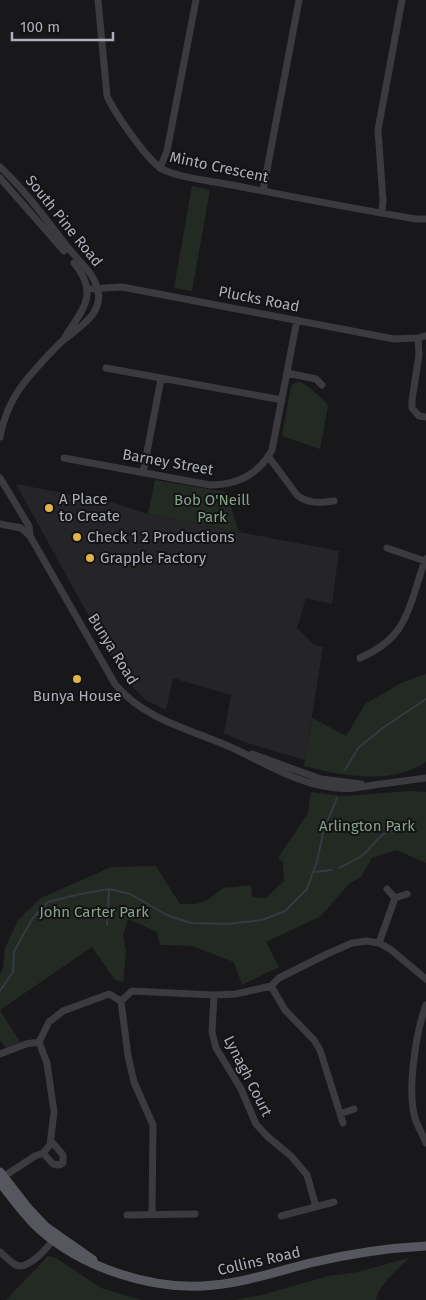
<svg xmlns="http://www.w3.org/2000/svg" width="426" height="1300" viewBox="0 0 426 1300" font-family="'Fira Sans',sans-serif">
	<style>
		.built { fill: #252427 }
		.green { fill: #232a24 }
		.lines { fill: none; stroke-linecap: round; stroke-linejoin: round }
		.stream { stroke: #323b42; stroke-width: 2 }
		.minor { stroke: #3a3a3f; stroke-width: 7 }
		.major { stroke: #56575e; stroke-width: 9 }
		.poi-dot { fill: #e2b449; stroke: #131315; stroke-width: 2 }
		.labels { text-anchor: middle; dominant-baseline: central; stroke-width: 4; stroke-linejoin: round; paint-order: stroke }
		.street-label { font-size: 15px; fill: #acafb9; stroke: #131315 }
		.poi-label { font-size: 15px; fill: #acafb9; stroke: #131315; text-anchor: start }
		.park-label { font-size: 15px; fill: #85a288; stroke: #131315 }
	</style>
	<rect width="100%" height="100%" fill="#18181a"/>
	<path class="built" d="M16 484 111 502 148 514 239 532 339 551 332 604 306 598 297 628 314 645 323 647 305 760 244 742 224 733 231 695 173 678 166 710 146 700 123 678Z"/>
	<path class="green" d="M192 186 210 190 192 291 174 288Z
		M300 382C306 384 326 401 328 406L320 449 282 436 291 386 294 383Z
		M155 480 226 492 239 532 148 514Z
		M426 674V762C392 785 341 776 304 766L312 718 346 736 365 704 403 682Z
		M410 791 426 792V863L396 850 372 858 361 877 349 884 321 916 266 942 279 967 242 985 234 962 192 946 160 945 157 932 128 919 123 935 126 951 123 982 115 980 92 947 0 1010 20 1042 6 1048 0 1040V974L3 968 5 948 18 920 41 898 111 867 156 866 180 904H195L206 901 223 888 251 885 252 897 266 898 284 881 283 862 278 858 308 813 311 792 344 796Z
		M48 1256 56 1258 101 1288 141 1300H6Z
		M409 1258C398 1270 379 1284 376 1300H234L262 1295 328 1276 358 1272Z"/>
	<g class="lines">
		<path class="stream" d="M345 770 358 748 384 727 426 699
			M339 868C346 864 354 861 361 856 375 846 378 832 396 830
			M315 872 332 870
			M107 925 109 890
			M0 991 13 972 14 952 23 935 33 918 48 902 80 894 109 889 130 894 169 916 191 923 228 924 262 920 285 911 307 889 317 861 324 829 337 798"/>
		<path class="minor" d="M98 0 107 96C114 112 147 160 162 169 178 178 213 181 232 185 293 197 355 209 416 219H426
			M0 167C25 190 45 218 66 245 76 259 95 273 98 291 103 316 76 329 60 343 49 354 37 367 27 379 13 396 4 415 0 437
			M160 168 167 151 196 0
			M0 178 64 251
			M263 191 299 0
			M382 213 383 200 378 130 402 0
			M87 289 122 287 394 339 418 338 426 336
			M65 337C82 310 100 294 74 263
			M418 338 419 355 412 400V408L419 416 426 417
			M106 368 282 400
			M287 373 316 379 322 385
			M268 456 297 495C308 504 320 503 334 501
			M64 458 210 485C238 485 259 474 272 450L297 320
			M143 473 161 379
			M0 478 29 526 30 535
			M0 524 21 528 30 536 115 684C146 722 195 730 237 750 268 765 301 785 336 788 351 790 365 786 381 784 396 782 411 780 426 778
			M387 548 425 561
			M360 658C398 641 405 623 417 585 420 576 422 567 426 559
			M252 754 321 779 361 784
			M387 889 395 898 407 894
			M379 943 395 898
			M271 986 285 1010 314 1040 320 1050 343 1123
			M214 995 212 1032 216 1048 241 1089 256 1124 268 1137 291 1156 307 1175 316 1207
			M121 1001 128 1056 134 1082 153 1125 152 1214
			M426 1005C416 1032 406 1093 416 1121 419 1129 423 1135 426 1143
			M0 1054 26 1044 39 1042
			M340 1114 354 1109
			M43 1153 53 1164 59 1165 63 1163V1155L51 1141
			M3 1177 35 1156 43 1153 50 1145 54 1112 47 1063 39 1042 49 1022 63 1011 109 994 121 1001 132 991 214 995 236 994 271 986 279 978 327 954 352 943 367 941 379 943 390 949 426 979
			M127 1215 195 1214
			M281 1216 334 1202
			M0 1252C5 1256 10 1262 16 1265 29 1271 48 1246 56 1237"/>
		<path class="major" d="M0 1172 28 1208 46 1227 93 1260
			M0 1183C11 1196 21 1211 34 1224 78 1267 153 1292 214 1285 247 1282 278 1271 310 1263 348 1254 387 1248 426 1246"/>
	</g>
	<g class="poi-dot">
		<circle cx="49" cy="508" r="5"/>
		<circle cx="77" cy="537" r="5"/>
		<circle cx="90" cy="558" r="5"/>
		<circle cx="77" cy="679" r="5"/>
	</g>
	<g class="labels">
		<g class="street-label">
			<text transform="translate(219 167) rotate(12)">Minto Crescent</text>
			<text transform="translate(64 221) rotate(51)">South Pine Road</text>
			<text transform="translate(259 299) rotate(11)">Plucks Road</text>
			<text transform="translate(168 462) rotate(10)">Barney Street</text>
			<text transform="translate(113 649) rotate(58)">Bunya Road</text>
			<text transform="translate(248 1076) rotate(63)">Lynagh Court</text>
			<text transform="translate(259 1261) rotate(-13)">Collins Road</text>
		</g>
		<g class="poi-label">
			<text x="59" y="499">A Place<tspan x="59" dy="17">to Create</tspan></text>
			<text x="87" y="537">Check 1 2 Productions</text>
			<text x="100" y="558">Grapple Factory</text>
			<text x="77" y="696" text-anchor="middle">Bunya House</text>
		</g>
		<g class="park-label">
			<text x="212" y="500">Bob O'Neill<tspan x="212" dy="17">Park</tspan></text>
			<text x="367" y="826">Arlington Park</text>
			<text x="94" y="912">John Carter Park</text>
		</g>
	</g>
	<path d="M12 32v8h101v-8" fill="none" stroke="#acafb9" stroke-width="2.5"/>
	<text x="20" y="32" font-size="15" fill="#acafb9" stroke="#131315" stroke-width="4" paint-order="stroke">100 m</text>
</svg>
